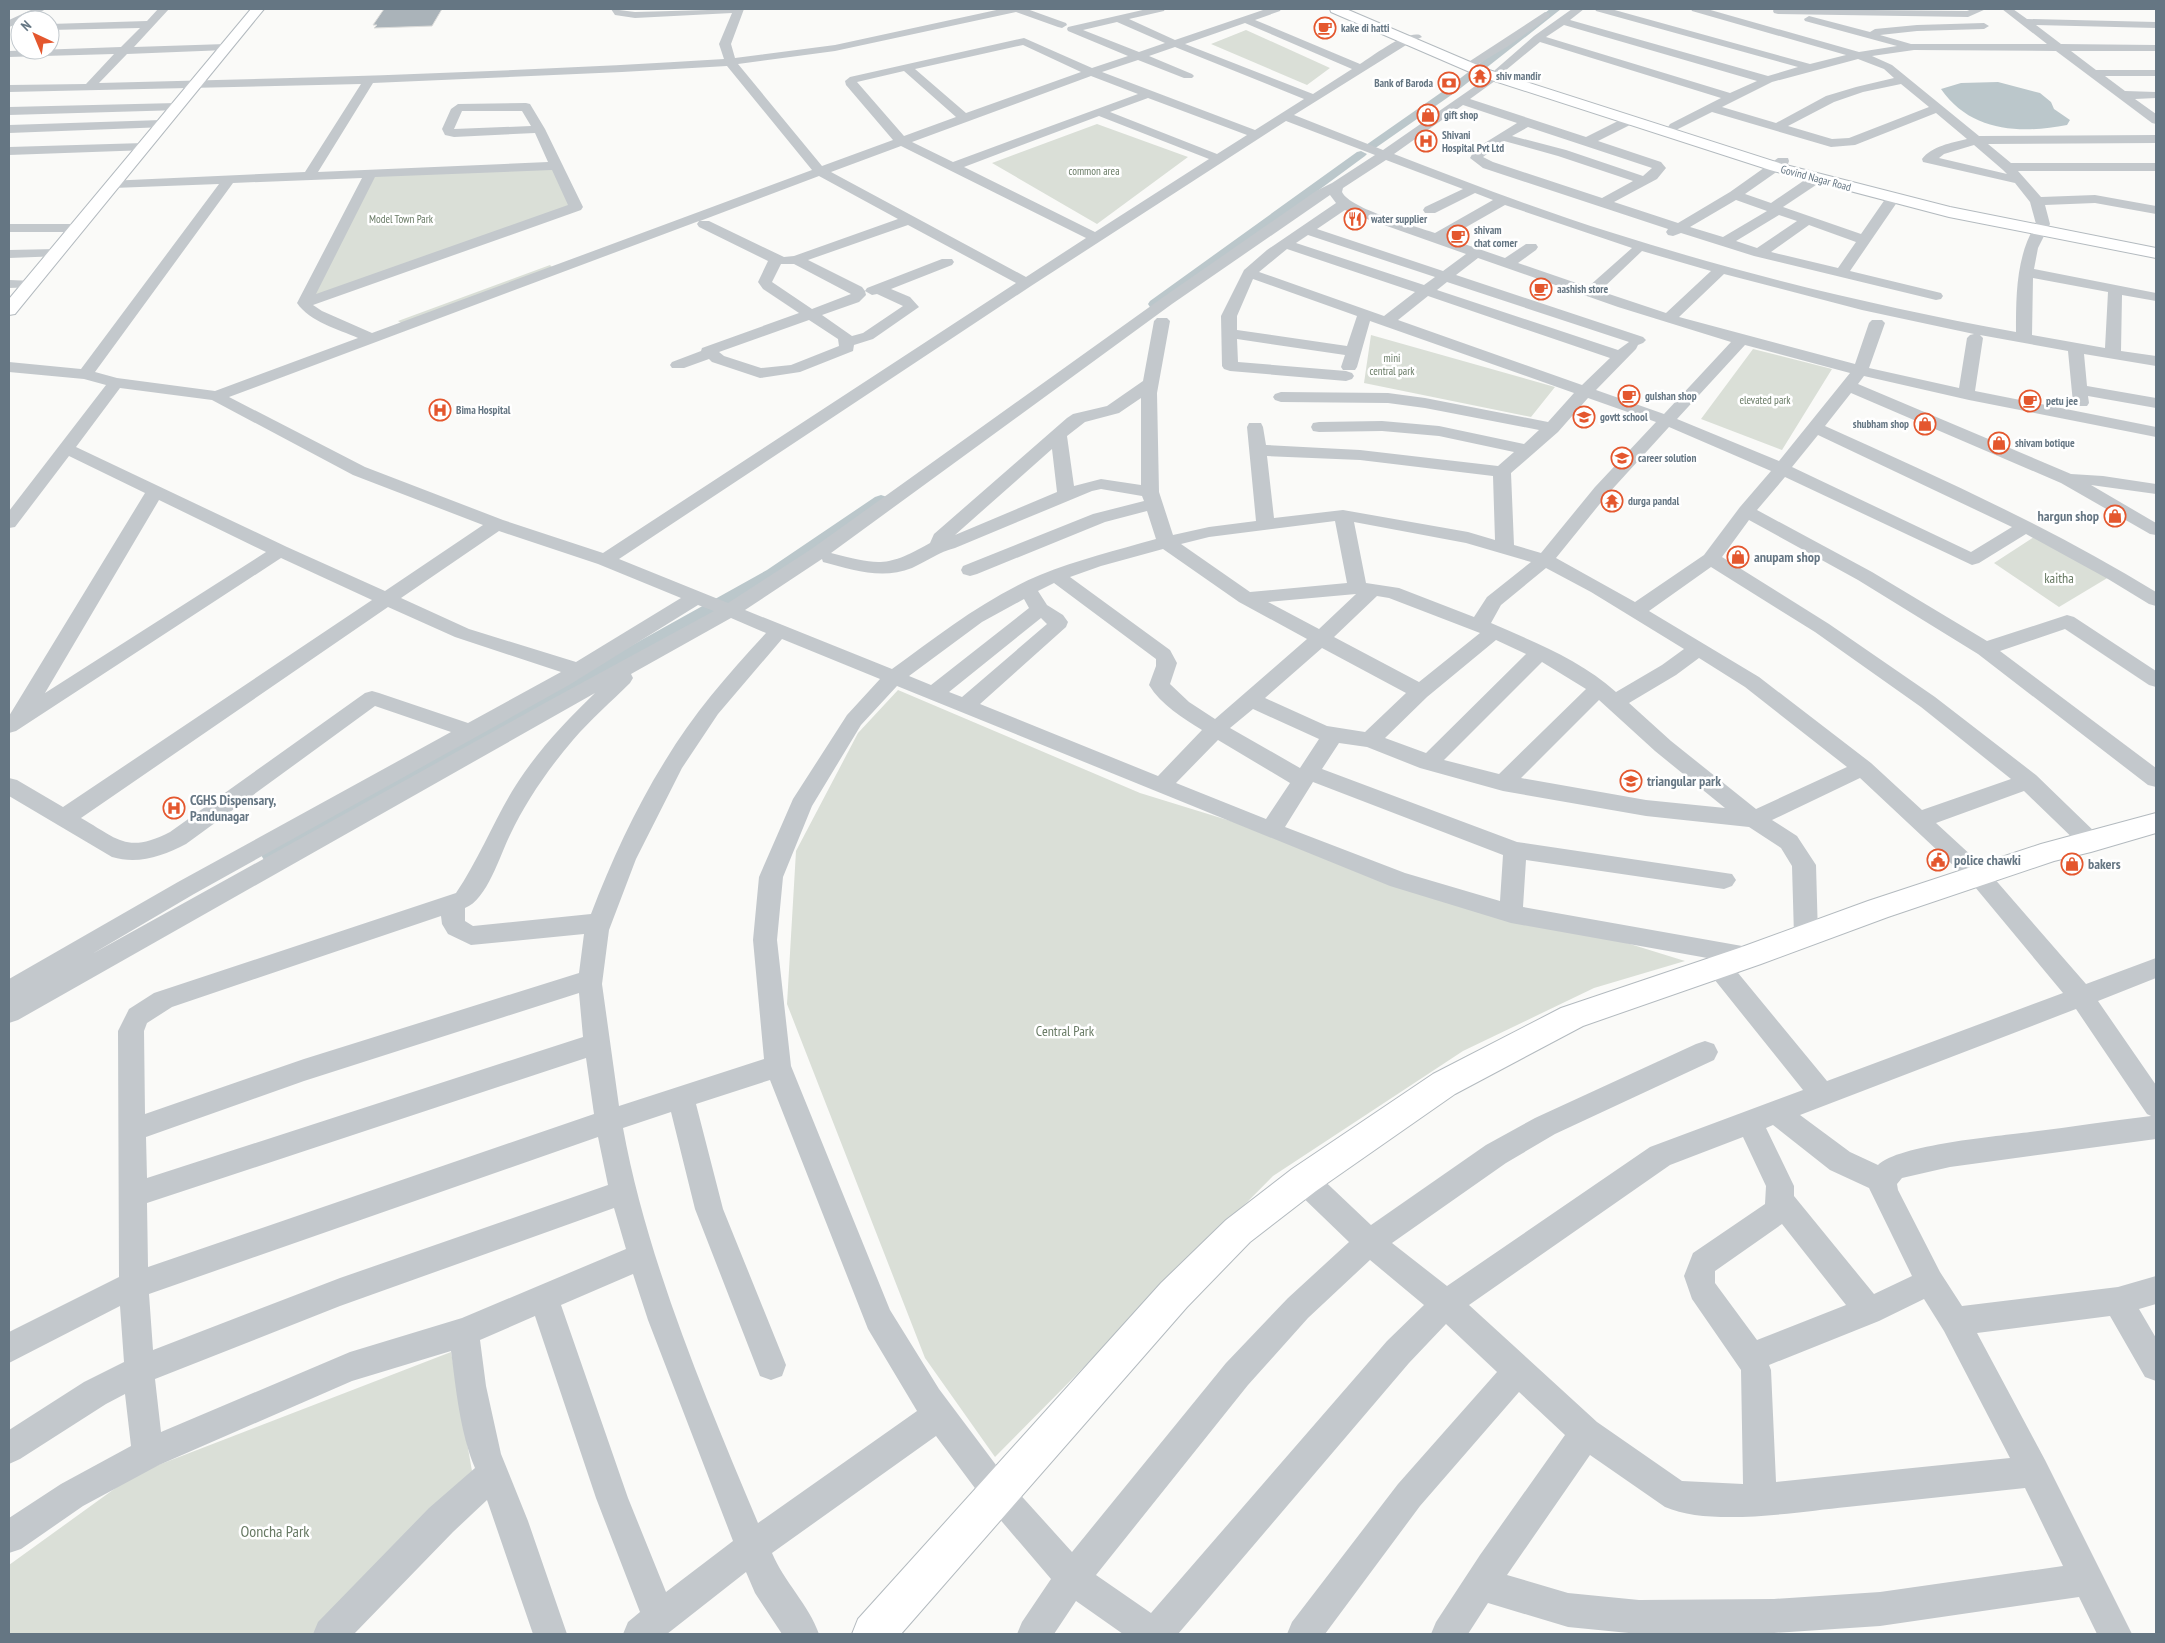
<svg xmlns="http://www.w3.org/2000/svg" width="2165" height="1643" viewBox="0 0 2165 1643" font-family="'PT Sans Narrow',sans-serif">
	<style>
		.green { fill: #dadfd7 }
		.water { fill: #bbc7cb }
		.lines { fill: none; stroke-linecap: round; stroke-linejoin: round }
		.canal { fill: #bbc7cb; fill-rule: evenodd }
		.building { fill: #aab3b9; stroke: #dcdcda }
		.secondary-casing { stroke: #b3babf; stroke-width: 2 }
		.street { fill: #c3c8cc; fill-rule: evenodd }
		.secondary { fill: #fff; fill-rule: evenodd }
		.labels { text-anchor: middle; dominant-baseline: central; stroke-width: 5; stroke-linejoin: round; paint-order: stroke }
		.far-poi-label { font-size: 11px; font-weight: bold; fill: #657683; stroke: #fff; text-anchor: start }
		.far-park-label { font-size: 11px; fill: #687a64; stroke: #fff }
		.far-street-label { font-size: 11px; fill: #657683; stroke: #fff }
		.poi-label { font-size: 14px; font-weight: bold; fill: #657683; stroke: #fff; text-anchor: start }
		.park-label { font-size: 14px; fill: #687a64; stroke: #fff }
		.near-park-label { font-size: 16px; fill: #687a64; stroke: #fff }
	</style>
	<rect width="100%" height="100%" fill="#fafaf8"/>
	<path class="green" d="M1246 30 1330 68 1307 85 1211 44Z
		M1097 124 1188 157 1097 224 992 163Z
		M556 166 576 207 307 301 371 173Z
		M550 265 555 270 404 325 398 321Z
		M1371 335 1555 387 1531 417 1364 383Z
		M1753 349 1832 369 1782 450 1701 419Z
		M2034 537 2109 577 2059 607 1994 563Z
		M898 690 1140 793 1685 961 1594 988 1463 1051 1273 1176 995 1457 925 1358 787 1004 796 851 858 733Z
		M451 1352 472 1471 322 1634H9V1565L135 1474Z"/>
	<path class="water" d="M1998 82 2040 93 2051 102 2054 109 2070 120 2067 125C2020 134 1971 132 1941 89L1961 83Z"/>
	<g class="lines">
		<path class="canal" d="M1550 9H1561L1457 91 1374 149H1366L1364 147 1366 145 1449 87Z
			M1361 151 1367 154 1365 156 1160 307H1150L1148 304 1150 301 1357 152Z
			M881 495 887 497 889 500 887 503 779 578 278 860 271 863 264 860 261 855 264 850 767 570 875 497Z"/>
	</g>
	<path class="building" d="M384 9H442L432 26 374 28 377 25H373Z"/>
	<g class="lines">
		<g class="secondary-casing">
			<path id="secondary" d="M251 9H264L15 314 9 315V299Z
				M1330 9H1346L1489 70 1782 164 1950 207 2156 248V258L1949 217 1770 170 1479 76 1331 12Z
				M2156 813V833L2091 852 2054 861 1888 917 1761 964 1583 1026 1455 1094 1316 1191 1250 1242 1187 1307 901 1634H852L858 1619 1161 1283 1226 1220 1292 1169 1433 1074 1561 1008 1739 948 1868 901 2041 844Z"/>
		</g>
		<path class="street" d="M33 9H46L26 20H20V23L9 27V20Z
			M158 9H169L134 47 226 44 232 47 226 50 127 54 99 83C307 78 516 72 724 59L719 44 732 13 635 18 615 15 611 9 635 12 744 9 731 44 735 58 835 45 1001 9H1027L1066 23 1067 25 1062 28 1058 27 1016 12 835 51 738 64 822 166 893 140 846 85 845 81 850 77 1024 38 1092 68 1128 56 1068 31 1067 29 1068 27 1147 9H1165L1164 11 1129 19 1175 40 1266 9H1281L1280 11 1255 20 1360 64C1373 56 1405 31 1420 35L1422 37 1411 42 1294 115 1383 150 1494 73 1495 70 1534 36 1572 9H1584L1570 20 1768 76 1798 67 1596 11 1595 9H1611L1810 64 1846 55 1692 11 1691 9H1707L1859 52 1897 46 1805 21 1804 19 1809 16 1870 32 1875 29 1917 25 1984 23 1989 26 1984 29 1917 31 1880 35 1911 44H2047L2002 9H2013L2027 19 2156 22V28L2036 25 2061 44 2156 45V51H2071L2096 70H2156V76H2105L2125 91 2156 92V98L2135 99 2156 114V124L2152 123 2056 51 1914 50 1872 56 1892 65 1979 136 2156 135V143L1988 144 2011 163H2156V171H2018L2041 197 2095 195 2156 206V214L2095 203 2045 205 2050 224 2038 248 2034 269 2156 293V301L2122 295 2121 351 2156 356V366L2084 354 2087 386 2156 398V408L2088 396 2089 403 2087 406H2075L2073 403 2068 351 1980 335 1983 338 1975 391 2156 427V437L1969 400 1864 376 1858 384 2071 474 2103 476 2156 484V494L2091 485 2156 523V535L2150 534 2061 483 1851 393 1825 426C1938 477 2050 527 2156 592V606L2149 604 2108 579 2026 534 1979 563 1972 565 1785 477 1757 510 1872 572 1987 641 2067 615 2074 617 2156 671V687L2149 685 2065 629 2000 651 2156 768V787L2148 785 1978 654 1858 580 1749 520 1722 557 1829 624 1935 697 2036 775 2099 836 2102 842 2099 848 2091 850 2083 848 2024 791 1936 823 1986 869 2086 984 2156 958V978L2098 1001 2156 1085V1139L1950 1167 1902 1178 1897 1184 1898 1190 1940 1272 1962 1306 2118 1287 2156 1276V1304L2139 1309 2156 1338V1381L2145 1377 2110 1316 1977 1333 2045 1460 2132 1634H2097L2079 1597 1880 1626 1774 1633 1639 1634 1568 1627 1488 1603 1468 1634H1431L1436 1622 1480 1555 1565 1435 1519 1392 1420 1506 1325 1634H1287L1292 1622 1398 1484 1497 1372 1446 1324 1409 1363 1178 1634H1123L1076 1601 1054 1634H1017L1022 1622 1051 1579 986 1503 936 1436 772 1553C784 1582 809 1605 819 1634H782L755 1593 746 1572 667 1634H623L628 1622 640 1612 596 1498 535 1316 480 1340 486 1386 501 1454 528 1521 567 1634H533L487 1500 453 1532 354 1634H313L318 1622 429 1508 475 1468C460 1432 456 1389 451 1351L352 1381 159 1465 83 1506 21 1549 9 1553V1518L61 1484 131 1446 125 1394 106 1404 20 1459 9 1464V1430L84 1382 124 1362 120 1306 9 1363V1332L119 1277 118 1031 129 1009 154 993 456 893C482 855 497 811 524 773 545 743 569 718 595 693L18 1020 9 1023V979L178 882 451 732 375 706 186 844C163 856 138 865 112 857L9 796V778L17 780 63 807 372 600 281 558 16 731 9 733V716L145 493 69 456 15 527 9 528V511L106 385 84 379 9 372V362L81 369 219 184 113 188 108 187 106 184 108 181 305 172 361 84 9 92V85L86 84 114 54 9 57V51L121 47 140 28 50 30V24L147 21ZM1117 22 1165 43 1139 52 1083 30ZM1245 23 1352 69 1313 94 1185 44ZM1564 25 1757 81 1730 93 1546 37ZM1540 42 1721 98 1670 124 1668 127 1674 131 1712 112 1831 147 1855 145 1936 113 1967 139C1951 143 1932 146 1922 159L1923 162 2015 183 2030 202 2036 224C2016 256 2016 295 2016 332 1880 307 1745 275 1613 233 1539 210 1467 182 1394 154L1463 105 1517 123 1475 149 1470 158 1483 168 1668 229 1666 232 1668 235 1673 236 1681 233 1754 256 1936 300 1941 299 1943 296 1941 293 1850 271 1900 198 1898 195H1888L1861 234 1783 207 1822 181 1824 178 1822 175H1812L1771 203 1745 194 1788 164 1789 161 1788 158H1778L1730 192 1678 223 1614 202 1657 179 1666 168 1661 162 1598 141 1634 123 1636 120 1634 117H1626L1586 137 1470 99 1499 78 1500 75ZM1023 45 1081 72 966 113 915 69ZM1175 47 1304 99 1255 130 1102 72 1138 60 1184 78H1192L1194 76 1192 74 1149 56ZM1858 59 1884 69 1894 78 1856 87 1826 96 1776 123 1722 107 1772 82ZM727 66 812 170 372 333 322 311 313 305 581 210 583 207 545 129 530 104 526 103 458 104 451 109 442 129 445 135 454 137 535 133 548 162 318 172 373 83 622 72ZM904 71 956 117 904 136 857 82ZM1091 76 1138 94 953 162 912 142ZM1901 84 1929 107 1849 138 1832 139 1788 126 1834 102 1863 92ZM1148 98 1247 135 1217 154 1110 112ZM462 111H522L531 126 454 129ZM1099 116 1209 159 1095 232 964 167ZM1286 121 1375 155 1332 183 1316 191 1162 298 810 550 728 603 619 559 1031 286ZM1528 127 1652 168 1643 176 1566 150 1512 136ZM1504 141 1558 156 1633 181 1602 198 1493 162 1483 157ZM1974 145 2003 170 2007 174 1939 158 1944 154ZM901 146 1086 238 1026 277 831 172ZM1386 160 1463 189 1425 207 1423 210 1425 213H1435L1475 193 1493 200 1435 233C1415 226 1350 209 1342 192L1343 188ZM552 170 568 205 316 294 375 177ZM819 176 898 219 794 256 784 257 709 221H700ZM362 178 297 303C310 322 338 329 358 338L215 391 117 378 95 372 233 183ZM1330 195 1336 203 1267 250 1244 270 1221 316 1222 366 1224 369 1230 371 1346 381 1352 379 1354 376 1352 373 1346 371 1238 362 1237 339 1345 355 1341 367 1343 370H1355L1357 367 1370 321 1574 393 1548 422 1425 398 1388 393 1281 392 1275 394 1273 397 1275 400 1281 402 1388 403 1425 408 1539 430 1524 444 1439 426 1382 421 1319 422 1313 423 1311 427 1313 431 1319 432 1382 431 1439 436 1514 452 1498 466 1360 450 1266 445 1263 427 1261 423H1249L1247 427 1256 521 1209 527 1173 535 1159 492 1157 393 1170 321 1167 318H1157L1154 321 1143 381 1107 406 1073 414 1067 418 934 534 930 543C886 568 879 565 831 553L1172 304ZM1736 200 1767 211 1723 237 1690 227ZM1505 205 1632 248 1588 287 1518 263 1536 250 1538 247 1536 244H1526L1505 258 1447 238ZM1345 210 1353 214 1466 254 1443 271 1317 229ZM1779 215 1797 221 1757 248 1736 241ZM699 221 697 224 699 227 768 261 758 282 763 289 799 313 702 348 701 351 672 362 670 365 672 368H684L709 359 712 362 760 378 800 372 853 351 854 345 873 339 919 307 910 297 891 289 952 265 954 262 952 259H942L867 288 865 291 862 287 808 260 908 225 1016 283 603 553 503 520 365 467 229 397ZM1809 225 1856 242 1838 268 1771 252ZM1308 235 1435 277 1424 285 1296 243ZM1287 249 1415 292 1384 316 1259 272ZM1642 251 1711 271 1666 313 1600 291ZM1478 258 1618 307 1731 342 1664 414 1596 390 1636 349 1638 345 1643 343 1646 340 1643 337 1456 275ZM781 264H794L851 294 812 309 772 282ZM1724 274 1862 310 1974 334 1970 335 1967 338 1959 388 1869 368 1885 323 1882 320H1872L1869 323 1855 364 1679 317ZM2033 278 2108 292 2105 348 2032 335ZM1253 279 1357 316 1347 346 1237 330V316ZM1447 282 1629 342 1618 350 1437 290ZM865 291 872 295 877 294 903 306 863 333 852 336 822 315 859 302 866 295ZM1428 296 1610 358 1582 385 1398 320ZM809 320 838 339 839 346 791 365 761 368 724 356 719 352ZM1745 345 1850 373 1779 461 1677 419ZM120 388 212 400 353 475 483 525 385 591 287 547 76 447ZM1141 398V485L1101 479 1074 486 1067 436 1085 422 1119 413ZM1588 398 1656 422 1595 487 1541 553 1514 545 1511 473 1558 432ZM1669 427 1771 471 1740 507 1704 555 1635 602 1556 558 1607 495ZM1818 435 2012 527 1971 552 1792 467ZM1052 449 1057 492 955 535ZM1267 456 1360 460 1493 476 1495 540 1468 532 1343 510 1274 518ZM1101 489 1142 496 1144 501 1093 514 963 566 961 570 963 574 970 576 977 574 1105 522 1147 511 1156 539C1117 550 1077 560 1040 575 985 598 939 635 892 669L745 610 822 559 823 562C853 570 882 580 912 568 927 561 939 552 955 548L1092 491ZM159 500 266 552 45 693ZM1335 521 1347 583 1250 592 1181 544 1209 537ZM1354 522 1466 543 1531 562 1487 597 1474 617 1399 588 1366 583ZM499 531 598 564 681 598 576 662 469 629 401 598ZM1163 549 1239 602 1307 639 1215 719 1189 702 1170 684 1177 663 1170 650 1070 577 1101 566ZM1711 567 1815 632 1921 707 2011 779 1922 810 1871 763 1759 677 1649 611ZM1546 568 1591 592 1684 649 1662 665 1616 692C1581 660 1534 642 1491 623L1501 605ZM1054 583 1156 659V666L1149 685C1161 705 1183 718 1202 730L1158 776 980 704 1066 627 1068 622 1063 615 1047 605 1038 591ZM1356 594 1319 629 1268 602ZM1377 596 1389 598 1480 633 1419 682 1334 637ZM1024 599 1029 608 931 685 909 676 982 622ZM698 605 714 611 543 704 92 954 194 894 569 685ZM388 607 455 637 561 672 468 723 379 693 372 691 365 693 170 832C127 854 118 839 81 818ZM731 618 766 633C729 673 693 714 665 761 635 809 611 862 591 914L473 926 465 921V908C487 900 500 855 510 835 526 801 549 768 573 740 591 719 611 702 630 683L633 678 631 674ZM1041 618 1047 624 962 697 949 692ZM782 639 880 679 847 715 793 799 759 877 753 940 764 1059 619 1106 602 984 609 930 636 859 682 768 718 714ZM1496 640 1526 654 1426 753 1385 738 1427 697ZM1322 648 1406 693 1365 732 1327 726 1265 698ZM1699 658 1745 687 1847 767 1756 809 1671 741 1629 703 1676 675ZM1542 662 1586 689 1499 774 1444 760ZM897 686 1390 886 1511 923 1713 959 1710 960 1707 967 1710 974 1803 1090 1650 1147 1447 1286 1392 1243 1506 1163 1555 1134 1714 1060 1718 1052 1714 1044 1705 1041 1696 1044 1535 1118 1486 1145 1371 1225 1314 1171 1304 1167 1294 1171 1290 1180 1294 1189 1349 1242 1288 1298 1226 1363 1072 1552 1008 1481 939 1389 890 1310 791 1066 777 940 783 877 812 806 861 725ZM1599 700 1655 751 1725 808 1646 800 1521 778ZM1253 709 1319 739 1300 768 1230 728ZM1218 740 1290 783 1266 819 1176 783ZM1339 743 1367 747 1420 768 1503 791 1646 816 1749 827 1781 848 1792 866 1794 936 1797 943 1806 945 1815 943 1818 936 1816 865 1797 836 1772 820 1860 778 1970 881 2063 993 1827 1081 1729 962 1750 966 1759 963 1762 956 1759 949 1523 907 1526 860 1724 889 1732 886 1736 880 1732 874 1517 842 1322 769ZM1313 782 1503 855 1500 901 1405 873 1285 827ZM441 916 442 924 448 934 471 945 584 934 579 973 304 1059 145 1114 144 1031 147 1023 172 1007ZM579 993 583 1037 147 1178 146 1137 304 1081ZM2076 1009 2147 1114 2151 1116C2111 1121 2070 1127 2030 1132 1999 1136 1898 1145 1878 1165L1850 1152 1800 1115ZM586 1058 594 1114 148 1267 147 1203ZM770 1080 868 1329 917 1411 758 1523C706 1399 647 1260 623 1128L671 1112 695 1209 760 1376 771 1380 782 1376 786 1365 723 1209 696 1104ZM1773 1125 1830 1170 1869 1188 1912 1276 1874 1294 1794 1196V1186L1766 1128ZM598 1137 608 1185 340 1278 153 1350 149 1294ZM1743 1137 1766 1186 1765 1204 1693 1253 1684 1276 1692 1299 1741 1370 1743 1484 1682 1481 1597 1422 1469 1305 1670 1165ZM614 1208 626 1249 462 1318 350 1352 161 1432 155 1379 340 1306ZM1782 1224 1846 1305 1757 1340 1715 1283V1271ZM1370 1260 1424 1305 1387 1341 1151 1613 1096 1575 1248 1385 1308 1318ZM633 1274 648 1320 733 1541 666 1592 628 1498 561 1305ZM1924 1299 1944 1331 2010 1458 1776 1482 1771 1370 1769 1365 1879 1321ZM1590 1455 1665 1507C1711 1527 1796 1512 1847 1507 1906 1501 1966 1494 2025 1488L2063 1566 1880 1592 1774 1599 1639 1600 1568 1593 1507 1575Z
			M1774 9 1967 11 1972 9H1986L1968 17 1778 14 1774 13 1773 11Z
			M1545 12 1549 13 1550 15 1549 17 1510 45 1477 65 1473 66 1467 63Z
			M177 103 181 104 183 107 181 110 9 115V107Z
			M162 120 166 121 168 124 166 127 9 133V125Z
			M144 143 148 144 150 147 148 150 9 155V147Z
			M9 224H77L84 228 77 232H9Z
			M56 249 63 253 61 256 9 258V250Z
			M9 280 35 281 37 284 35 287 9 288Z"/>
		<use href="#secondary" class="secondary"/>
	</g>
	<defs>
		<g id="cafe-ring" transform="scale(1.125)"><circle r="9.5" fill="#fff" stroke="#e4572e" stroke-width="1.5"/><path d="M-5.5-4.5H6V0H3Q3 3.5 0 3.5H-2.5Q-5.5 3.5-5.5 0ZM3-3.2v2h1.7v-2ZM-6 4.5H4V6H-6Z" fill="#e4572e"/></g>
		<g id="temple-ring" transform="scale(1.125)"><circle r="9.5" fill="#fff" stroke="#e4572e" stroke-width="1.5"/><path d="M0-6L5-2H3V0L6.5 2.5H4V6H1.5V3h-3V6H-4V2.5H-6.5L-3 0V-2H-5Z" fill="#e4572e"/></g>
		<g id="bank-ring" transform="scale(1.125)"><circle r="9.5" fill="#fff" stroke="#e4572e" stroke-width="1.5"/><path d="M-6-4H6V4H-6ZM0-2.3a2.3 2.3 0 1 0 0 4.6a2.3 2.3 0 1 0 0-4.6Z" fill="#e4572e"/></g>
		<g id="shop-ring" transform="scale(1.125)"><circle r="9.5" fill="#fff" stroke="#e4572e" stroke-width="1.5"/><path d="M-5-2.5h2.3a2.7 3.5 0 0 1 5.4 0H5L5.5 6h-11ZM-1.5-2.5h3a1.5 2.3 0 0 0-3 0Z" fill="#e4572e"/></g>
		<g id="hospital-ring" transform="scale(1.125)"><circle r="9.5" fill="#fff" stroke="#e4572e" stroke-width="1.5"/><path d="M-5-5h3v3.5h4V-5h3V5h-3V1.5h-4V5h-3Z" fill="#e4572e"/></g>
		<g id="restaurant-ring" transform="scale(1.125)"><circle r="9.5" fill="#fff" stroke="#e4572e" stroke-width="1.5"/><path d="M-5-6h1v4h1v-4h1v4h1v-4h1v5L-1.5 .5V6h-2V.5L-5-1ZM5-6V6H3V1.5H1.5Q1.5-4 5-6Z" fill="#e4572e"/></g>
		<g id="school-ring" transform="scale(1.125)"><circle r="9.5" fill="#fff" stroke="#e4572e" stroke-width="1.5"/><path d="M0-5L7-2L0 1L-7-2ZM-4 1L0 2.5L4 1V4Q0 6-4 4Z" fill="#e4572e"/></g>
		<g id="civic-ring" transform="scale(1.125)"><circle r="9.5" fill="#fff" stroke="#e4572e" stroke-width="1.5"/><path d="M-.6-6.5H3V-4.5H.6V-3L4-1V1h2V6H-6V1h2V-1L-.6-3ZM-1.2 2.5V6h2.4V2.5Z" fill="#e4572e"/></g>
	</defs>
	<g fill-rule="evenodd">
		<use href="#cafe-ring" x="1325" y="28"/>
		<use href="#temple-ring" x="1480" y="76"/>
		<use href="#bank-ring" x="1449" y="83"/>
		<use href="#shop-ring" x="1428" y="115"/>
		<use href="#hospital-ring" x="1426" y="141"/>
		<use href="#restaurant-ring" x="1355" y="219"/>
		<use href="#cafe-ring" x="1458" y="236"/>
		<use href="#cafe-ring" x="1541" y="289"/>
		<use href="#cafe-ring" x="1629" y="396"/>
		<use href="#cafe-ring" x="2030" y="401"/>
		<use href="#hospital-ring" x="440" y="410"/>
		<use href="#school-ring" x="1584" y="417"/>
		<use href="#shop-ring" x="1925" y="424"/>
		<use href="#shop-ring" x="1999" y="443"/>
		<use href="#school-ring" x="1622" y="458"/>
		<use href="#temple-ring" x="1612" y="501"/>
		<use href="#shop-ring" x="2115" y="516"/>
		<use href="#shop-ring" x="1738" y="557"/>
		<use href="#school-ring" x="1631" y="781"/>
		<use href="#hospital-ring" x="174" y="808"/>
		<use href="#civic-ring" x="1938" y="860"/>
		<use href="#shop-ring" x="2072" y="864"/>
	</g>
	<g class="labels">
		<g class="far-poi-label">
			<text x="1341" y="28">kake di hatti</text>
			<text x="1496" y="76">shiv mandir</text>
			<text x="1433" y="83" text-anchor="end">Bank of Baroda</text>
			<text x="1444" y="115">gift shop</text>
			<text x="1442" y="135">Shivani<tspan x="1442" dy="13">Hospital Pvt Ltd</tspan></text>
			<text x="1371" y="219">water supplier</text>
			<text x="1474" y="230">shivam<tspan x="1474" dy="13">chat corner</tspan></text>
			<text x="1557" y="289">aashish store</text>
			<text x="1645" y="396">gulshan shop</text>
			<text x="2046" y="401">petu jee</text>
			<text x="456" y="410">Bima Hospital</text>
			<text x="1600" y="417">govtt school</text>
			<text x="1909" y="424" text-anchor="end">shubham shop</text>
			<text x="2015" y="443">shivam botique</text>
			<text x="1638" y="458">career solution</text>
			<text x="1628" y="501">durga pandal</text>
		</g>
		<g class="far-park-label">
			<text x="1094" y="171">common area</text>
			<text x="401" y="219">Model Town Park</text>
			<text x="1392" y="358">mini<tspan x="1392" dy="13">central park</tspan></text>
			<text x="1765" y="400">elevated park</text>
		</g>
		<g class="far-street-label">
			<text transform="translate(1816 178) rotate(15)">Govind Nagar Road</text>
		</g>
		<g class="poi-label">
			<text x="2099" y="516" text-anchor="end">hargun shop</text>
			<text x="1754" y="557">anupam shop</text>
			<text x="1647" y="781">triangular park</text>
			<text x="190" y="800">CGHS Dispensary,<tspan x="190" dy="16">Pandunagar</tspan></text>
			<text x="1954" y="860">police chawki</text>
			<text x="2088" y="864">bakers</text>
		</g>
		<g class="park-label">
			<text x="2059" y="578">kaitha</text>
			<text x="1065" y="1031">Central Park</text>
		</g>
		<g class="near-park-label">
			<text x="275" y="1531">Ooncha Park</text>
		</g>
	</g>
	<rect width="2165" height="1643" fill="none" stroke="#657683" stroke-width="20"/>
	<g transform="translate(35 35) rotate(316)"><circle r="24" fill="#ffffff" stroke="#c1c8cd"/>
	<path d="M0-4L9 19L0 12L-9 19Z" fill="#e4572e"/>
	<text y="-8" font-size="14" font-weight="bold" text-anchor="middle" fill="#657683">N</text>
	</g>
</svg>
